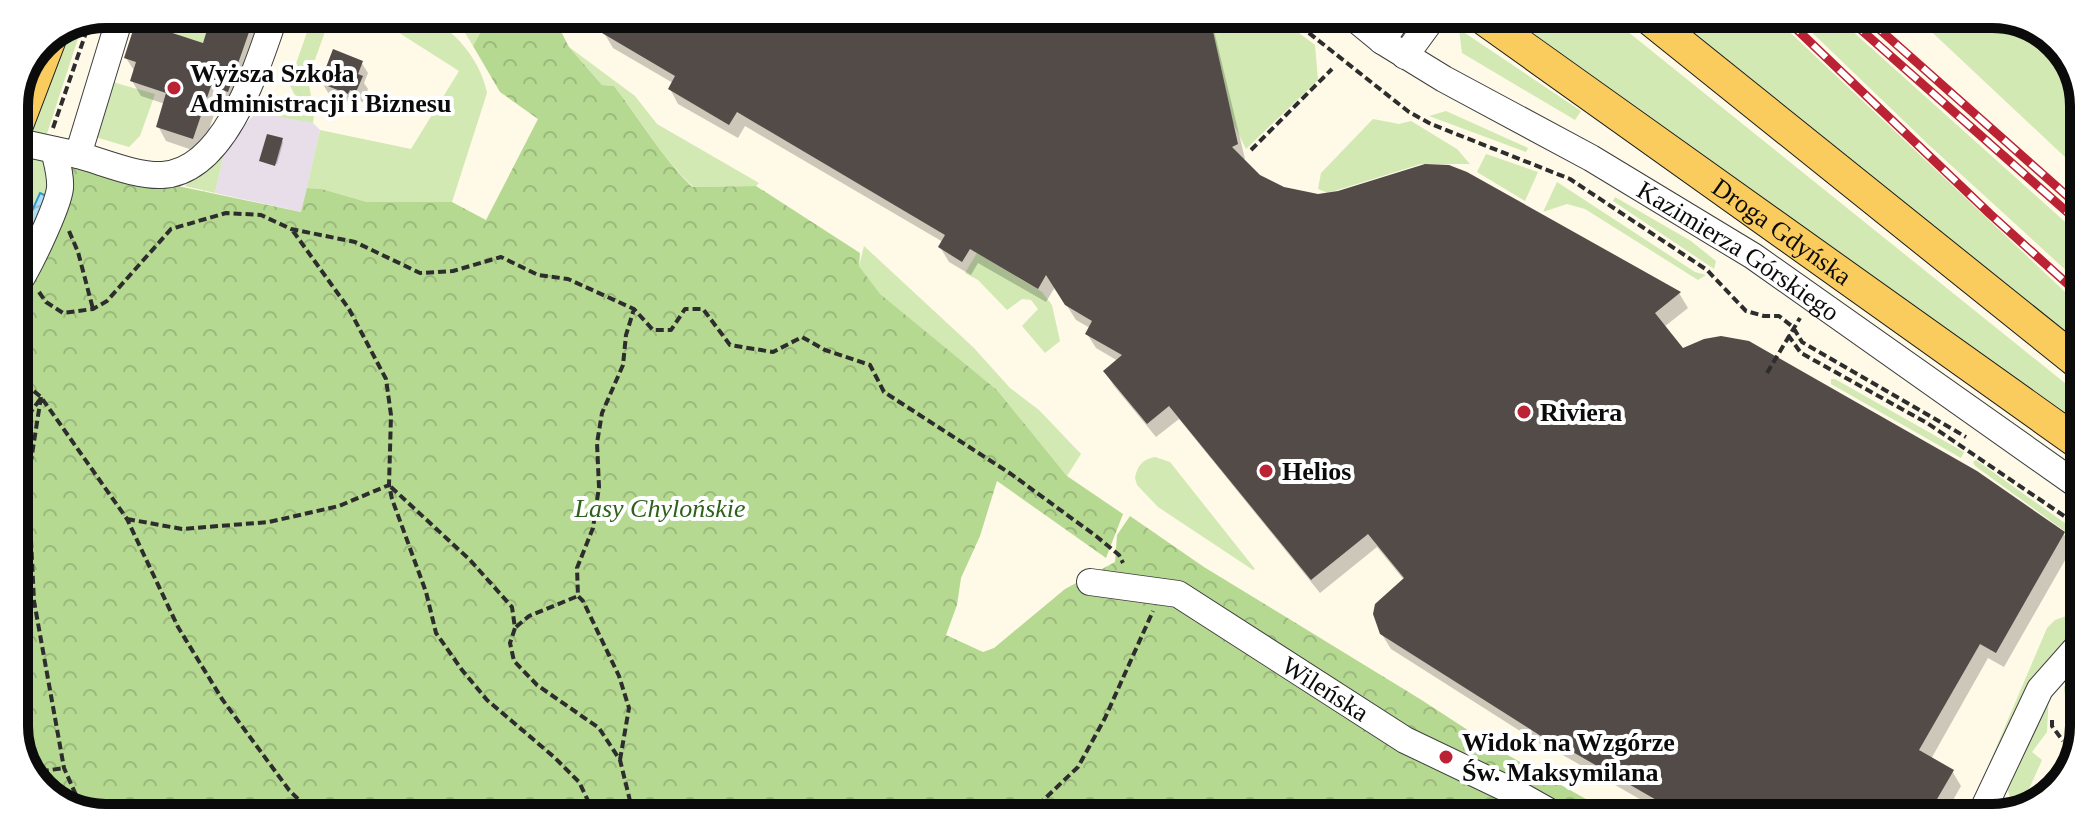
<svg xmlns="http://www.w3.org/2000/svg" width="2098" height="832" viewBox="0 0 2098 832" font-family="Georgia,serif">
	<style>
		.industrial { fill: #e8deea }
		.grass { fill: #d2e9b3 }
		.forest { fill: url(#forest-crowns) }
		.water { fill: url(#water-waves); stroke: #3399ce; stroke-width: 2 }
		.shadow { fill: #0003 }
		.building { fill: #534b47 }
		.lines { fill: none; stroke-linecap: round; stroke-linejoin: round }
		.minor-casing { stroke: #3e3e3e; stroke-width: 28 }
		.major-casing { stroke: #1c1c1c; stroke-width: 34 }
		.path { stroke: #2d2d2d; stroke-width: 4; stroke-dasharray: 8 4; stroke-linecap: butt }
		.minor { stroke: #fff; stroke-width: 26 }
		.major { stroke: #facb5d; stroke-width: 32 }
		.rail-casing { stroke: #b23; stroke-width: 9 }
		.rail { stroke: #fff; stroke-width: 6; stroke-dasharray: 18; stroke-linecap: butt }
		.poi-dot { fill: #b23; stroke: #fff; stroke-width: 3 }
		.labels { text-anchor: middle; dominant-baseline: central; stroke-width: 8; stroke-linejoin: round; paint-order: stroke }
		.poi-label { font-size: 26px; font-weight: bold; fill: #0b0b0b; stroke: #fff; text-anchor: start }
		.street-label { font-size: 26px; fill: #0b0b0b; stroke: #fff }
		.park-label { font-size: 26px; font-style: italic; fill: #2e621b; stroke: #fff }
		.rim { fill: none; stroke: #0b0b0b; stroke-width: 10 }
	</style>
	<defs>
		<pattern id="forest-crowns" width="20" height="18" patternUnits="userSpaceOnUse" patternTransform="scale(2)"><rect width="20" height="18" fill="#b6d992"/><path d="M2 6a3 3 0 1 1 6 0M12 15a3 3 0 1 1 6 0" fill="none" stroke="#9bb97d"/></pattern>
		<pattern id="water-waves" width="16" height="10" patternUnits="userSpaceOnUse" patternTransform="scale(2)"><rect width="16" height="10" fill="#addff6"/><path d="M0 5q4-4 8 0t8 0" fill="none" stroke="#94bed2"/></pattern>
	</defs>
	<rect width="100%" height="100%" fill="#fff9e8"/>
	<path class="industrial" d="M275 115 313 123 320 130 302 212 215 193 226 144 253 116Z"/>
	<path class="grass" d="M198 14H212L203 43 166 31 170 20 193 27Z
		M313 15H331L308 79 311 96 318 99 317 104 295 95 289 84Z
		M371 15C386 15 408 11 423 16 454 27 481 61 487 93L452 202H367L322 189 307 188 320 130 411 149 459 71Z
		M450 15H490L473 46 461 26Z
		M1210 18H1279L1315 45 1318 80 1246 149 1233 123Z
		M1509 19H1612L2081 396 2080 430Z
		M1678 20H1777L2082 308 2081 348Z
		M1799 20H1840L2082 237V285L1930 146Z
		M1919 20 2027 21 2065 50 2084 99 2083 174Z
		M83 23 44 143 33 133 35 122 66 30Z
		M1459 29 1581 111 1575 120 1462 53Z
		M569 47 635 96 657 124 759 183 756 186 693 187C662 157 640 120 614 86L602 85Z
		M111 76 116 83 155 94 140 136 129 147 95 137Z
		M272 108 314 116 313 123 270 115Z
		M1446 111 1528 148 1526 152 1429 116Z
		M1373 119 1399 124 1411 121 1457 149 1470 164H1421L1328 193 1318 189 1321 173Z
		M226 144 215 193 185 186 222 148Z
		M1486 154 1538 172 1525 201 1477 172Z
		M26 158 46 159 51 178 14 282V174L18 165Z
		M1557 182 1695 272 1706 275 1698 280 1585 209 1567 204 1543 212Z
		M1615 197 1691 241 1716 261 1714 269 1613 201Z
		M864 246 974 348 1010 388 1039 410 1081 454 1067 476 997 390 880 295 859 266Z
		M977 253 1042 292 1052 305 1060 341 1045 353 1022 326 1038 309 1031 300 1022 299 1007 310 978 280 965 273Z
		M1831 379H1835L1964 452 1961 458 1831 384Z
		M1155 457 1170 462 1255 569 1253 570 1158 507 1137 485 1135 478C1137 466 1143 459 1155 457Z
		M1976 460 2069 526 2066 532 1975 466 1973 462Z
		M2072 614 2079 616 2078 631 2071 639 1966 818 2047 628 2055 620Z
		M2078 672V723L2067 714 2064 687Z
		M2049 692 2047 732 2032 752 2042 760 2028 791 2016 799 2010 797 2007 788Z"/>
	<path class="forest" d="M490 15 553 16 569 47 602 85 614 86C640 120 662 157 692 187L756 186 860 253 859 266 880 294 997 390 1067 476 1123 514 1106 558 997 481 980 536 961 578 957 605 946 635 983 652 994 648 1065 589 1115 562 1117 535 1130 516 1204 567 1420 699 1497 749 1618 817 71 811 33 782 14 733V312L63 202 69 163 301 212 307 188 322 189 367 202H452L486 220 538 119 500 92 473 46Z"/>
	<path class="water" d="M40 193 53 199 24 267 14 263V251Z"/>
	<path class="shadow" d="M214 14 267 15 236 106 219 100 201 153 166 141 158 126 165 104 141 96 132 81 135 72 126 58 204 45Z
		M614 16 1211 18 1245 159 1242 161 1259 177 1284 189 1318 196 1466 174 1679 293 1688 308 1664 327 1683 351 2063 533 2072 548 2004 667 1988 658 1931 759 1952 771 1961 786 1943 818 1671 817 1554 750 1553 752 1391 649 1381 633 1377 605 1404 580 1377 547 1320 593 1179 419 1156 437 1114 386 1105 372 1118 361 1096 348 1087 334 1090 328 1076 320 1055 287 1046 302 978 263 971 275 949 262 940 247 943 242 745 126 738 138 678 104 670 89 673 83 613 48 604 33Z
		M361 62 368 73 364 83 368 89 363 102 356 100 354 104 329 94 322 83Z
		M282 140 283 143 277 164 262 160Z"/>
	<path class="building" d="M212 14 255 15 228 92 211 86 193 139 156 127 166 93 130 81 136 62 124 58 136 21 203 43Z
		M611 16 1210 18 1238 144 1232 147 1260 175 1284 187 1318 194 1338 191 1425 164 1449 165 1467 172 1681 292 1655 313 1683 348 1704 339 1721 336 1749 341 1977 471 2065 532 1996 653 1980 644 1919 750 1954 770 1926 818 1686 817 1545 736 1544 738 1380 634 1373 614 1375 604 1404 578 1368 534 1311 580 1169 406 1147 424 1103 371 1122 355 1085 334 1092 321 1065 305 1046 275 1038 289 970 249 962 262 938 247 945 235 737 112 729 125 668 89 675 76 602 33Z
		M333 49 363 61 358 74 363 76 356 92 350 90 348 94 320 83Z
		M267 134 283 138 275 166 259 161Z"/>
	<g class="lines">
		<g class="minor-casing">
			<g id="minor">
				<path id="s1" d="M1354 18 1382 41 1444 79 1591 158 1753 256 2080 487"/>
				<path d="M1382 41 1397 19"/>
				<path d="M1405 56 1432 19"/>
				<path d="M14 141 78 155 121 14"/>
				<path d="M78 155C104 162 135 176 162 175 226 172 258 64 275 15"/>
				<path d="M14 289C26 274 58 207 60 188 61 175 57 163 54 150"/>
				<path id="s2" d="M1090 582 1178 594 1405 740 1518 794 1557 816"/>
				<path d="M1979 818 2040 689 2078 646"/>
			</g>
		</g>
		<g class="major-casing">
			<g id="major">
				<path id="s3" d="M1484 19 2080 444"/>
				<path d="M1650 19 2081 365"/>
				<path d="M14 133 51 36"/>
			</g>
		</g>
		<path class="path" d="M173 14H176
			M1290 18 1409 112 1431 124 1570 179 1707 270 1746 311 1764 316H1779L1793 327 1802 342 1966 437
			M148 25 153 14
			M53 128 90 21
			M1251 150 1332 69
			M69 231 78 252 93 309
			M293 231 349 309 386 379 391 415 389 485 392 499 426 592 436 633 462 670 487 700 554 757 579 782 594 813
			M39 292 46 302 63 313 93 309 107 301 171 229 226 213 261 215 291 229 355 242 420 273 453 271 501 257 538 275 568 279 634 309 653 330H671L685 309H703L730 345 773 352 802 337 825 350 870 365 884 392 1011 474 1096 536 1119 555 1123 563
			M1788 335 1801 353 1927 423 2070 520 2076 526 2074 543 2079 556
			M1767 373 1800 318
			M14 378 24 383 41 397 127 519 178 627 222 699 289 790 311 812
			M41 397 28 480 34 601 64 768 83 811
			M14 435 41 398
			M391 487 470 560 512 607 515 628 510 643 514 661 537 685 599 728 620 760 633 813
			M2069 508 2080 516
			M127 519 182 529 269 522 339 506 389 485
			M516 627 529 616 578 596
			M2052 720V726L2063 741
			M620 760 629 708 619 676 583 601 578 596 577 568 593 528 599 487 597 443 602 413 623 365 626 335 634 309
			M29 773 64 768
			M1031 815 1036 807 1078 767 1105 718 1153 611"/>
		<use href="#minor" class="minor"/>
		<use href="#major" class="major"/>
		<g class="rail-casing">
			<path id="rail" d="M1787 20 1990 214 2082 297
				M1850 20 2083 226
				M1869 20 2083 210"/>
		</g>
		<use href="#rail" class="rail"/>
	</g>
	<g class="poi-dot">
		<circle cx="174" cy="88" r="8"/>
		<circle cx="1524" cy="412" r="8"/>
		<circle cx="1266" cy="471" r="8"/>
		<circle cx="1446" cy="757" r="8"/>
	</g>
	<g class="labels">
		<g class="poi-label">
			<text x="190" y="73">Wyższa Szkoła<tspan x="190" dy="30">Administracji i Biznesu</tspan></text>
			<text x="1540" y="412">Riviera</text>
			<text x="1282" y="471">Helios</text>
			<text x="1462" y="742">Widok na Wzgórze<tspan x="1462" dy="30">Św. Maksymilana</tspan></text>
		</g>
		<g class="street-label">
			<text stroke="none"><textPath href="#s3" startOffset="366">Droga Gdyńska</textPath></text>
			<text stroke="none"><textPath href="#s1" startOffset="450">Kazimierza Górskiego</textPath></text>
			<text stroke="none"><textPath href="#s2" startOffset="264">Wileńska</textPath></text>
		</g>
		<g class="park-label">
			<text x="660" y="508">Lasy Chylońskie</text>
		</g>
	</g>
	<path d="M0 0H2098V832H0ZM106 28H1992A78 78 0 0 1 2070 106V726A78 78 0 0 1 1992 804H106A78 78 0 0 1 28 726V106A78 78 0 0 1 106 28Z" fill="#fff" fill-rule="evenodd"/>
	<path class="rim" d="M106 28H1992A78 78 0 0 1 2070 106V726A78 78 0 0 1 1992 804H106A78 78 0 0 1 28 726V106A78 78 0 0 1 106 28Z"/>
</svg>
